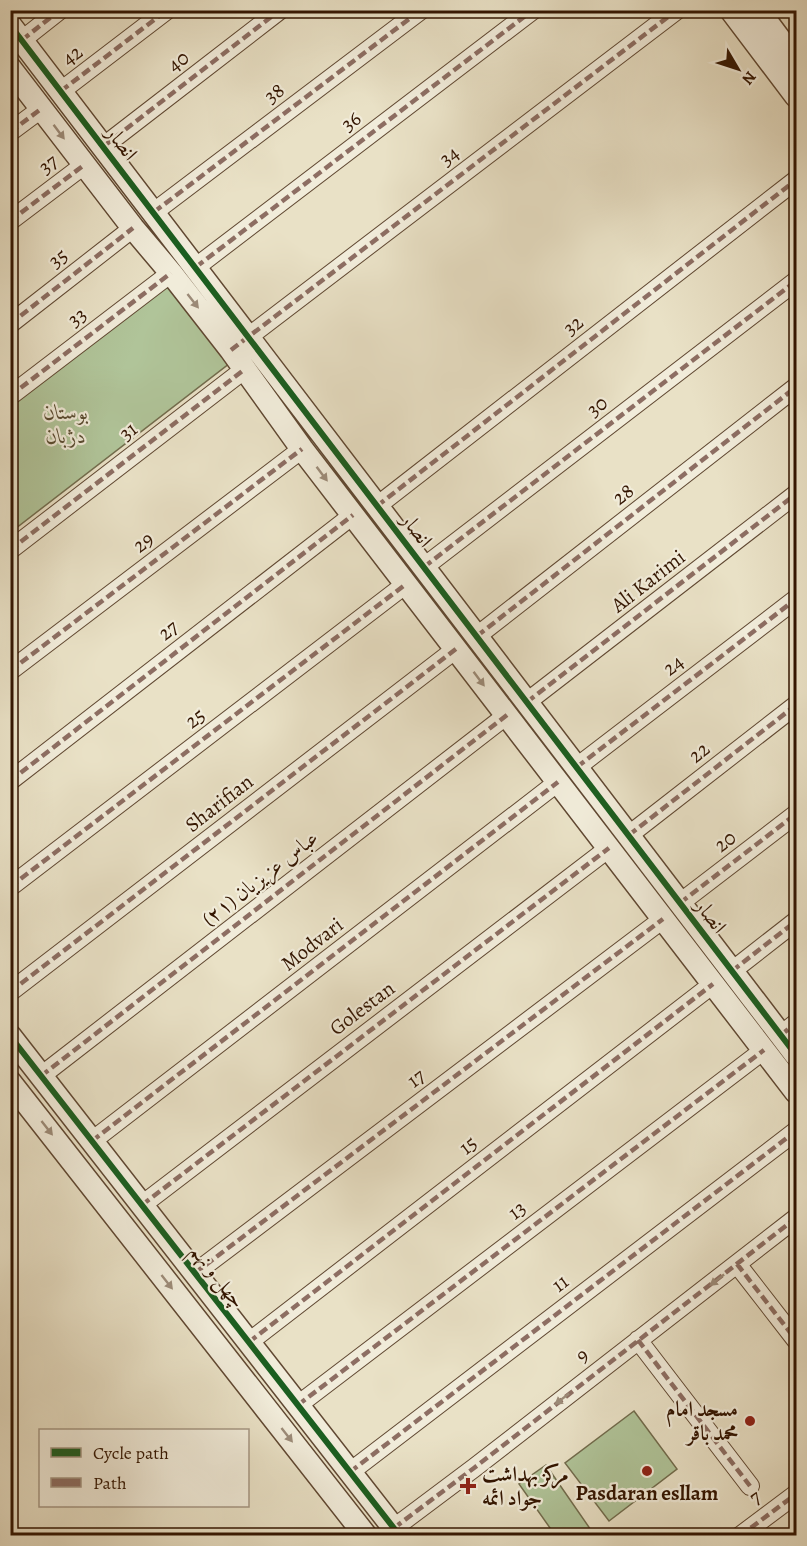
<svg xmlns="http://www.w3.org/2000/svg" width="807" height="1546" viewBox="0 0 807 1546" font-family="Alegreya,Amiri,serif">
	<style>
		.green { fill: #b0c499; stroke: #726c4d; stroke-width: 1.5 }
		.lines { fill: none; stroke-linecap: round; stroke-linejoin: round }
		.minor-casing { stroke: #604832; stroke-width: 20 }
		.tertiary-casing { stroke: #604832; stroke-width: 25 }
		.minor { stroke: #f1ecda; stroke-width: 18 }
		.tertiary { stroke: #f1ecda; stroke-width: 22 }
		.quiet { stroke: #8d6e63; stroke-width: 4.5; stroke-dasharray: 9 4.5; stroke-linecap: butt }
		.cycleway-casing { stroke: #f1ecda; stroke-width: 10 }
		.cycleway { stroke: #1b5e20; stroke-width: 6 }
		.oneway { fill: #9c8b78 }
		.poi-dot { fill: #8f2418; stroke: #f1ecda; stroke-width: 2 }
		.labels { text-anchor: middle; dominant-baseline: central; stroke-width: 4.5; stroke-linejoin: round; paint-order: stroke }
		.street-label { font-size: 21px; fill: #331501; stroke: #f1ecda }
		.park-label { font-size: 21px; font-style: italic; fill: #584a2f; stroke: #f1ecda }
		.poi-label { font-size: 21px; font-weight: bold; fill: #331501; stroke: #f1ecda; text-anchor: end }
	</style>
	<rect width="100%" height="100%" fill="#e9e1c6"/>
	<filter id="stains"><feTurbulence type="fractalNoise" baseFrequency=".00333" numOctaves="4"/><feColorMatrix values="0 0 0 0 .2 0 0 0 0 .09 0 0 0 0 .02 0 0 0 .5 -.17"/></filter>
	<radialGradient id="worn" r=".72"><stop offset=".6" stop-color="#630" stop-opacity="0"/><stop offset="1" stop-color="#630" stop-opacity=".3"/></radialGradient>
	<path class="green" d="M168 283 230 363 11 532V403Z
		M634 1411 677 1469 609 1521 565 1463Z
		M546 1465 593 1533 590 1535H555L519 1484Z"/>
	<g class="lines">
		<g class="minor-casing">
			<path id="minor" d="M22 40 60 10
				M61 91 167 10
				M10 132 41 109
				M104 146 280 10
				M154 212 421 10
				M10 221 84 165
				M196 267 533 10
				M10 324 133 228
				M239 344 677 10
				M10 396 171 273
				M377 506 796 180
				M10 550 245 369
				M424 567 796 281
				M477 636 796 387
				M10 671 302 449
				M527 702 796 494
				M577 767 796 599
				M10 781 353 515
				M629 835 796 705
				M10 887 406 584
				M680 903 796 814
				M732 971 796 921
				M10 992 456 649
				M781 1035 796 1023
				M41 1076 507 715
				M92 1141 558 782
				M142 1205 609 848
				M737 1264 796 1340
				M195 1273 663 919
				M638 1340 750 1486
				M249 1342 713 984
				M298 1405 764 1050
				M350 1472 796 1131
				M394 1528 474 1468 796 1218
				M740 1536 796 1494"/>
		</g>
		<g class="tertiary-casing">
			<path id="tertiary" d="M731 10 796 96
				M758 10 796 61
				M10 25 796 1055
				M10 68 133 228 171 273 231 350 302 449 796 1092
				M10 1036 400 1536
				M10 1082 366 1536"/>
		</g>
		<use href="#minor" class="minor"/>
		<use href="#tertiary" class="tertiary"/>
		<path class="quiet" d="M22 40 60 10
			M61 91 167 10
			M10 132 41 109
			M104 146 280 10
			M154 212 421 10
			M10 221 84 165
			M196 267 533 10
			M10 324 133 228
			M231 350 677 10
			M10 396 171 273
			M377 506 796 180
			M10 550 245 369
			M424 567 796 281
			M477 636 796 387
			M10 671 302 449
			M527 702 796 494
			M577 767 796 599
			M10 781 353 515
			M629 835 796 705
			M10 887 406 584
			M680 903 796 814
			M732 971 796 921
			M10 992 456 649
			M781 1035 796 1023
			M41 1076 507 715
			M92 1141 558 782
			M142 1205 609 848
			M737 1264 796 1340
			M195 1273 663 919
			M638 1340 750 1486
			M249 1342 713 984
			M298 1405 764 1050
			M350 1472 796 1131
			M394 1528 474 1468 796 1218
			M740 1536 796 1494"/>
		<g class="cycleway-casing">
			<path id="cycleway" d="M10 25 796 1055
				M10 1036 400 1536"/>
		</g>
		<use href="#cycleway" class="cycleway"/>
	</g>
	<defs><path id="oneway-solid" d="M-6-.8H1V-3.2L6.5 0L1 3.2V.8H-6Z" transform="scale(1.5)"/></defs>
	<g class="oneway">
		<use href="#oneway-solid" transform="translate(59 132) rotate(53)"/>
		<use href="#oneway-solid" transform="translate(193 301) rotate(52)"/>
		<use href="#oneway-solid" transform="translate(322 474) rotate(53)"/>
		<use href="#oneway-solid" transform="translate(479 679) rotate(53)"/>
		<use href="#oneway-solid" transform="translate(47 1128) rotate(52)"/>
		<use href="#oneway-solid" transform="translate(717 1280) rotate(142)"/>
		<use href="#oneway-solid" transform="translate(167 1282) rotate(52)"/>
		<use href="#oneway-solid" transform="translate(562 1399) rotate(142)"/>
		<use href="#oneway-solid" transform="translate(287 1435) rotate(52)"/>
	</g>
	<g class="poi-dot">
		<circle cx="750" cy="1421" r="6"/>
		<circle cx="647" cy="1471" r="6"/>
		<path d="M465 1477h6v6h6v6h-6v6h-6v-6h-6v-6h6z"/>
	</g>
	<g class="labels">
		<g class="street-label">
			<text transform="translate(72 55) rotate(-37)">42</text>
			<text transform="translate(178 61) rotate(-38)">40</text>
			<text transform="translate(274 93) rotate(-37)">38</text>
			<text transform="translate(351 121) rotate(-37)">36</text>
			<text transform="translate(122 143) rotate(53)">انصار</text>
			<text transform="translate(449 156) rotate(-37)">34</text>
			<text transform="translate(48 164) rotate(-37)">37</text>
			<text transform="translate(58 258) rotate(-38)">35</text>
			<text transform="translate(77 317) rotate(-37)">33</text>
			<text transform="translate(573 325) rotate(-38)">32</text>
			<text transform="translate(597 406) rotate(-38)">30</text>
			<text transform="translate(128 431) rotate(-38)">31</text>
			<text transform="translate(623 494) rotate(-38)">28</text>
			<text transform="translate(417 530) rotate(53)">انصار</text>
			<text transform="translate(143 542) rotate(-37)">29</text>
			<text transform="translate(648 581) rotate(-38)">Ali Karimi</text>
			<text transform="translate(168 630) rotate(-38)">27</text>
			<text transform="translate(673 665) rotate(-37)">24</text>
			<text transform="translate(195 718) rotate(-37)">25</text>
			<text transform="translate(699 752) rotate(-38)">22</text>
			<text transform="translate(219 803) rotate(-38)">Sharifian</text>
			<text transform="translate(725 841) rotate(-38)">20</text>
			<text transform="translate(260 878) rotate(-38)">عباس عزیزیان (۲۱)</text>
			<text transform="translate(711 916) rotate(53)">انصار</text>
			<text transform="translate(312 944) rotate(-38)">Modvari</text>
			<text transform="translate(362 1008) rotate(-37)">Golestan</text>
			<text transform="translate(416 1078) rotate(-37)">17</text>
			<text transform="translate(468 1145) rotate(-38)">15</text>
			<text transform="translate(517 1210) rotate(-37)">13</text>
			<text transform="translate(218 1276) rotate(52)">چهل و نهم</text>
			<text transform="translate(560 1283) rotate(-37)">11</text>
			<text transform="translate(582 1355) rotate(-38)">9</text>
			<text transform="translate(755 1497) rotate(-36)">7</text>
		</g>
		<g class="park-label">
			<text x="66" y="412">بوستان<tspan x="66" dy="24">دژبان</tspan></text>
		</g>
		<g class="poi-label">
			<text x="738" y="1409">مسجد امام<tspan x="738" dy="24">محمد باقر</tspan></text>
			<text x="482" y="1474" text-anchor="start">مرکز بهداشت<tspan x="482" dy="24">جواد ائمه</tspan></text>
			<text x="647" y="1493" text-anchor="middle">Pasdaran esllam</text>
		</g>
	</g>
	<rect width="807" height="1546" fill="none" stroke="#e9e1c6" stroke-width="36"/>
	<rect x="12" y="12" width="783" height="1522" fill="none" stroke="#331501" stroke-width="3"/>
	<rect x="18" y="18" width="771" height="1510" fill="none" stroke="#331501" stroke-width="1.5"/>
	<rect x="39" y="1429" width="210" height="78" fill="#f1ecda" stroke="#a59683" stroke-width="1.5"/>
	<rect x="51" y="1448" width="30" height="9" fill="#1b5e20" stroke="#a59683" stroke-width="1.5"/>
	<text x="93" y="1459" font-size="18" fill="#331501">Cycle path</text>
	<rect x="51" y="1478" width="30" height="9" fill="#8d6e63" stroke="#a59683" stroke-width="1.5"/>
	<text x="93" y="1489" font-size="18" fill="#331501">Path</text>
	<g transform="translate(738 69) rotate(129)" stroke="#f1ecda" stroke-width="4.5" paint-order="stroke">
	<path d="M0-4.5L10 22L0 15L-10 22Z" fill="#331501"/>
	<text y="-9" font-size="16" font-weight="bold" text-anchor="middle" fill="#331501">N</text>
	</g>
	<rect width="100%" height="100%" filter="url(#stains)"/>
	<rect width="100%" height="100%" fill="url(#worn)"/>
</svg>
